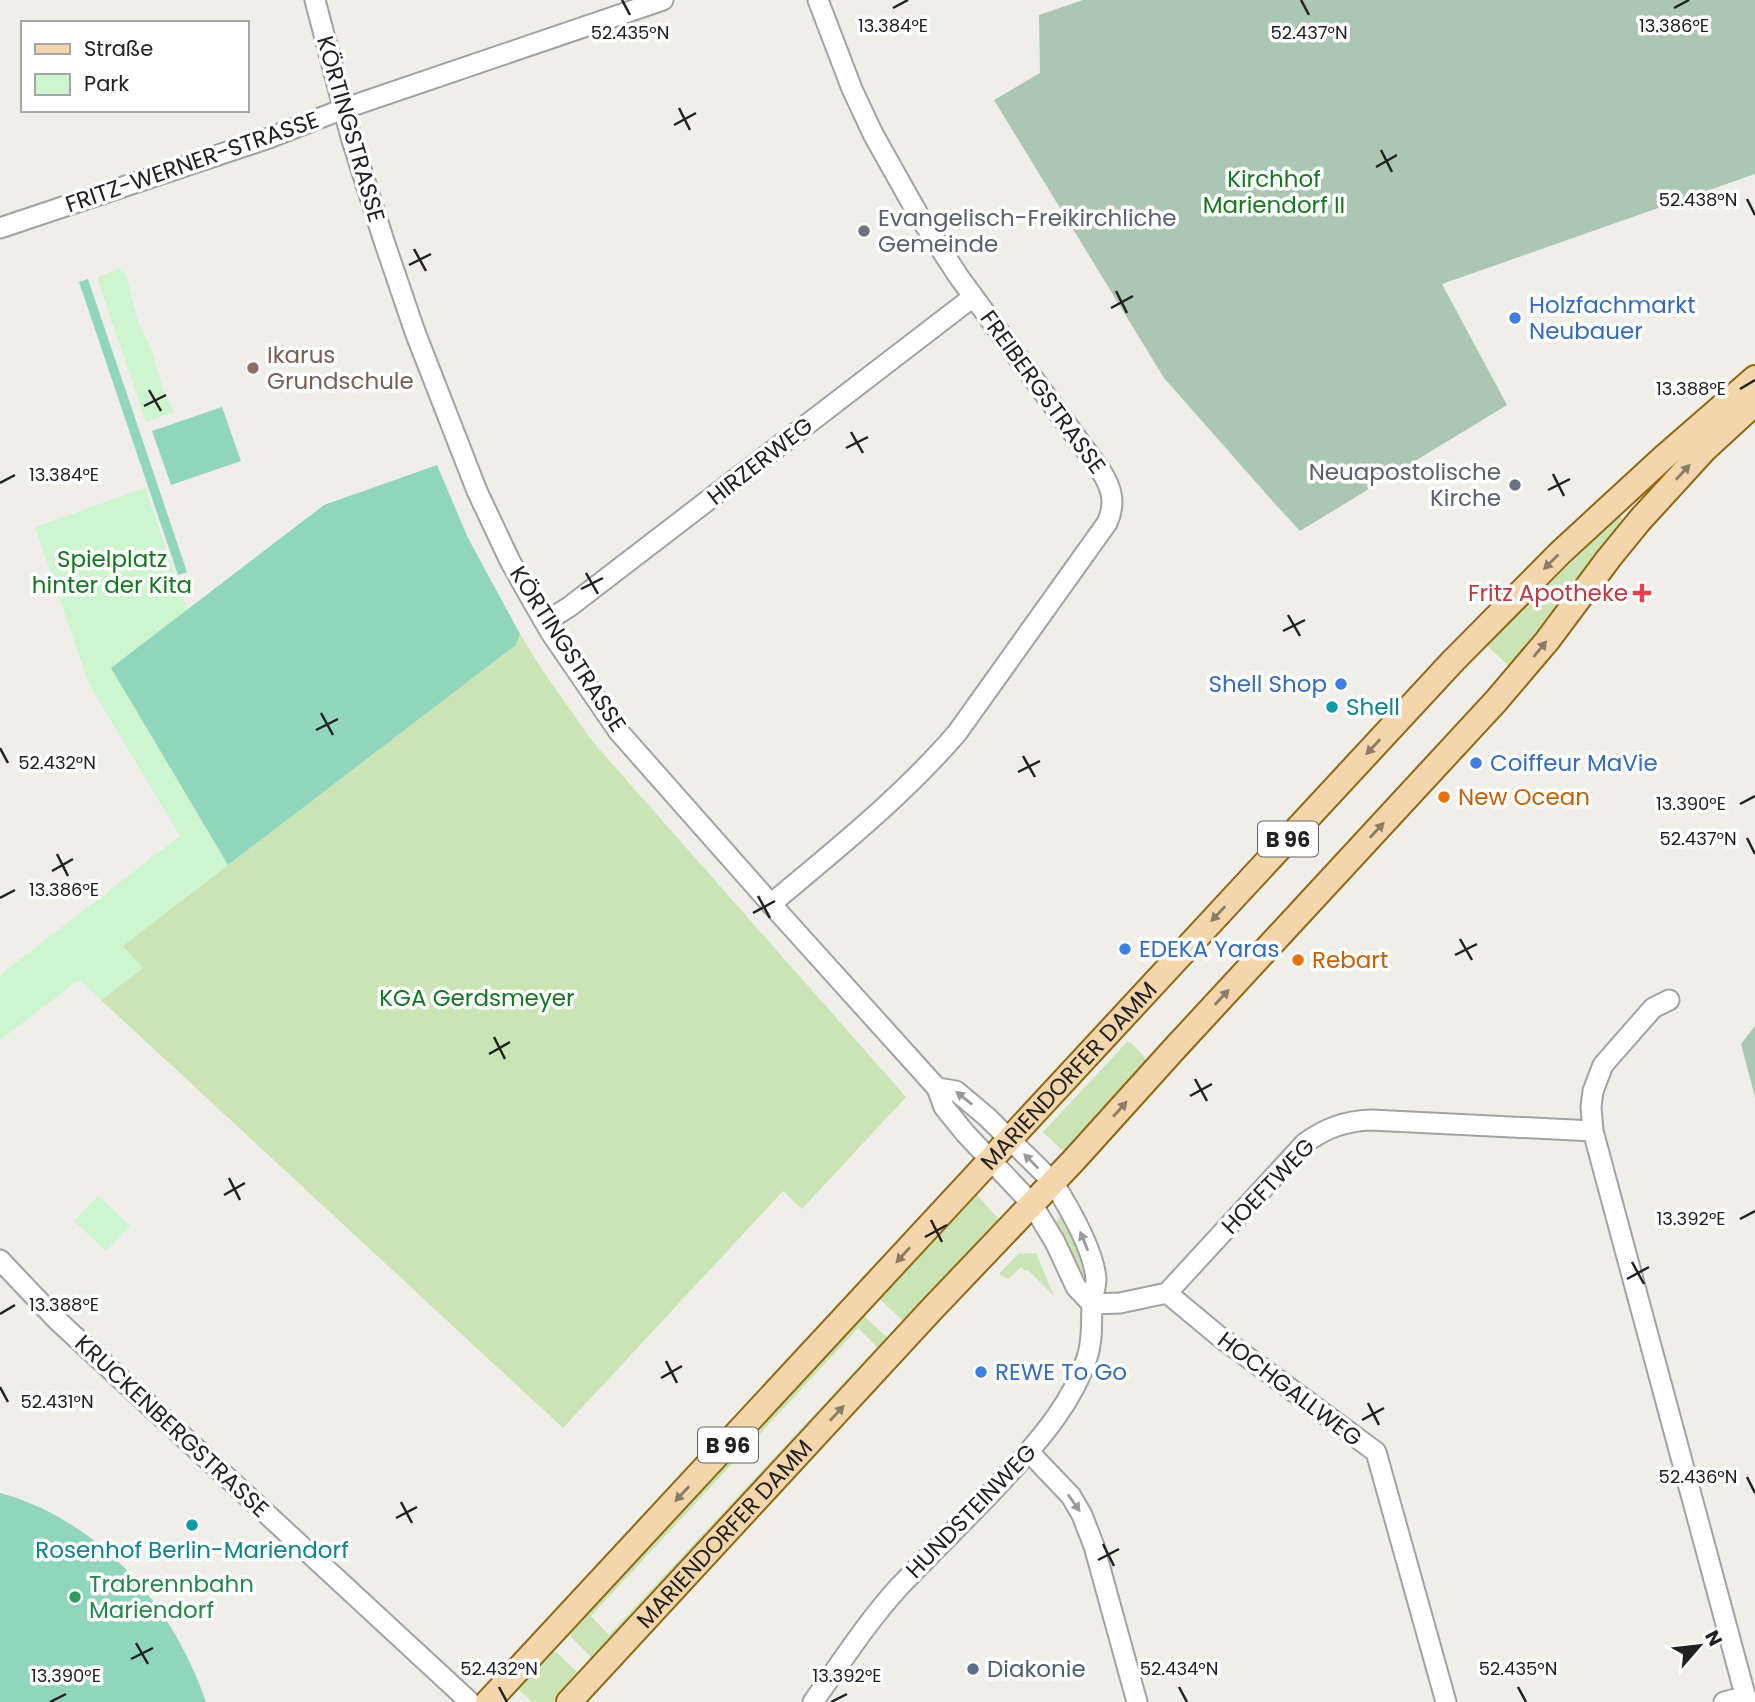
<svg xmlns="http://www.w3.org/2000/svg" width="1755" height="1702" viewBox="0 0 1755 1702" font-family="Poppins,sans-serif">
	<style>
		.grass { fill: #cbe4b5; fill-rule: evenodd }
		.cemetery { fill: #acc7b1 }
		.park { fill: #ccf5d0 }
		.pitch { fill: #90d6bd }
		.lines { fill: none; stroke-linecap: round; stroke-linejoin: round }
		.minor-casing { stroke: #a2a2a2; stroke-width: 23 }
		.major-casing { stroke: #8e6810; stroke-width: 28 }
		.minor { stroke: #fff; stroke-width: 19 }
		.major { stroke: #f3d6ab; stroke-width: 24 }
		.oneway { fill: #8a7c66 }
		.oneway2 { fill: #9b9b9b }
		.ticks { fill: none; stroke: #212121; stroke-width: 2.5 }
		.worship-dot { fill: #6b7280; stroke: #fff; stroke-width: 2.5 }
		.shop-dot { fill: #3f7fe0; stroke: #fff; stroke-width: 2.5 }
		.education-dot { fill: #8d6e63; stroke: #fff; stroke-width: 2.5 }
		.health-dot { fill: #e0444e; stroke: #fff; stroke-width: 2.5 }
		.culture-dot { fill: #0f9aa8; stroke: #fff; stroke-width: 2.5 }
		.food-dot { fill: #e8710a; stroke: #fff; stroke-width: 2.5 }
		.leisure-dot { fill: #2e9e5b; stroke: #fff; stroke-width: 2.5 }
		.service-dot { fill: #5c6f8a; stroke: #fff; stroke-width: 2.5 }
		.labels { text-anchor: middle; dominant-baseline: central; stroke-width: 7; stroke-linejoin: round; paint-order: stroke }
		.shield { fill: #fff; stroke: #646464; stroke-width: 2 }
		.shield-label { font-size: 21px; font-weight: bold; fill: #212121 }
		.street-label { font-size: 23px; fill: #212121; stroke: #fff }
		.park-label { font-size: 23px; fill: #187623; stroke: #fff }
		.worship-label { font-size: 23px; fill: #5b616d; stroke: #fff; text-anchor: start }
		.shop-label { font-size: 23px; fill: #366cbe; stroke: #fff; text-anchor: start }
		.education-label { font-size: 23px; fill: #785e54; stroke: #fff; text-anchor: start }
		.health-label { font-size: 23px; fill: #be3a42; stroke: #fff; text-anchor: end }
		.culture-label { font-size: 23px; fill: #0d838f; stroke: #fff; text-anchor: start }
		.food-label { font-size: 23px; fill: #c56008; stroke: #fff; text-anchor: start }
		.leisure-label { font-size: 23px; fill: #27864d; stroke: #fff; text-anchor: start }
		.service-label { font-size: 23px; fill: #4e5e75; stroke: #fff; text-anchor: start }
		.ticks-label { font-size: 18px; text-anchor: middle; fill: #212121; stroke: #fff; stroke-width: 7; stroke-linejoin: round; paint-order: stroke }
	</style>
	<rect width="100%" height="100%" fill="#f0eee9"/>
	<path class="grass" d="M1621 516 1622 520 1510 667 1486 645 1617 518Z
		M520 634 541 668 592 741 906 1097 802 1209 783 1191 563 1428 101 1000 143 968 122 946 516 645Z
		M1127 1042 1131 1043 1145 1057V1063L1063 1151 1043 1132Z
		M975 1193 1000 1220 908 1319 902 1320 881 1300V1295Z
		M1062 1215C1073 1235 1081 1255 1088 1277L1087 1280 1084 1281 1082 1280 1070 1250 1055 1222Z
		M1036 1253 1054 1296 1028 1270 1026 1271 1021 1267 1008 1279 999 1274 1018 1254Z
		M863 1315 888 1338 594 1657H591L571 1637V1631ZM858 1328 877 1347 609 1635 591 1616Z
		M552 1652H556L577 1672V1675L553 1702H532L517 1688Z"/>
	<path class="cemetery" d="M1083 0H1755V174L1442 284 1507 405 1300 531 1276 505 1164 378 994 100 1040 73 1039 15Z
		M1755 1026V1097L1741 1044Z"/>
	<path class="park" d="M119 269 126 275 138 322 151 348 163 390 174 412 146 422 97 277Z
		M145 488 187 610 111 668 228 865 123 946 143 968 101 1000 79 980 0 1040V975L180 836 89 684 35 527Z
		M98 1196 130 1226 106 1251 74 1221Z"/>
	<path class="pitch" d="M88 279 187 572 178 575 79 282Z
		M222 407 241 461 171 485 152 431Z
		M437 465 468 538 520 634 516 645 228 865 111 668 324 505Z
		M0 1493C100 1520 174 1607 206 1702H0Z"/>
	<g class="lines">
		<g class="minor-casing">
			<path id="minor" d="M315 0 351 137 383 238 415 332 477 491 510 561 529 595 551 633 619 732 771 904 937 1088 944 1107 965 1133 1032 1204 1055 1242 1076 1287 1092 1304
				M0 228 269 138 343 109 663 0
				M545 622 569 607 973 297
				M771 904C835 850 902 797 957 733L1107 523C1116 504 1112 488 1101 471L959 277 919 216 873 134 852 89 818 0
				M1669 1000 1653 1008 1603 1065 1593 1091 1591 1107 1593 1131 1747 1702
				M0 1260 57 1320 470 1702
				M1167 1293 1220 1337 1376 1452 1446 1702
				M1092 1304 1120 1303 1167 1293 1305 1143C1326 1128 1345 1121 1371 1120L1593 1131
				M1029 1452 1071 1496 1082 1515 1094 1546 1137 1702
				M813 1702C841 1663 867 1622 899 1587 937 1547 977 1509 1014 1468 1044 1435 1073 1400 1087 1358 1093 1340 1091 1323 1092 1305 1092 1297 1096 1288 1096 1279 1094 1251 1068 1206 1053 1182L987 1117 956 1091 937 1088
				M1724 1702 1746 1696"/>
		</g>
		<g class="major-casing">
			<g id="major">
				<path id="s1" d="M488 1702 1453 661 1560 553 1663 458 1755 378"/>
				<path id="s2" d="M569 1702 932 1309 1074 1160 1176 1047 1496 701 1547 641 1609 558 1640 520 1704 450 1755 403"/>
			</g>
		</g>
		<use href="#minor" class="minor"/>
		<use href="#major" class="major"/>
	</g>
	<defs><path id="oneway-solid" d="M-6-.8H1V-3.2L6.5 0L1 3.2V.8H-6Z" transform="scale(1.75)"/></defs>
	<g class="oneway">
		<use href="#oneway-solid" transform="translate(1683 472) rotate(-47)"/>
		<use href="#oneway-solid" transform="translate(1551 562) rotate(135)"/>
		<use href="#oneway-solid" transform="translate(1540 649) rotate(-51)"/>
		<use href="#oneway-solid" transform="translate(1373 747) rotate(133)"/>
		<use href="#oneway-solid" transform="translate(1377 830) rotate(-47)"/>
		<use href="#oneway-solid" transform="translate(1218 914) rotate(133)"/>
		<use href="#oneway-solid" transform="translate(1222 997) rotate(-47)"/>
		<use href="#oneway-solid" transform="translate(1120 1109) rotate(-48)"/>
		<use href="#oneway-solid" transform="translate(903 1255) rotate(132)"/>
		<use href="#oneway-solid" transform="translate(837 1413) rotate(-47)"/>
		<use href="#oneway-solid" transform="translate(682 1494) rotate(133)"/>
	</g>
	<g class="oneway2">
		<use href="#oneway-solid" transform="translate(964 1098) rotate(-141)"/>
		<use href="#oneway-solid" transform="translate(1031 1161) rotate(-135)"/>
		<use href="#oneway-solid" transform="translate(1084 1241) rotate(-112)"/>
		<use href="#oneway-solid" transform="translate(1074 1503) rotate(55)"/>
	</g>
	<path class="ticks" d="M622 0 630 15M1301 0 1309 15M893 8 908 0M1674 8 1689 0M679 108 690 130M674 125 696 113M1381 150 1392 172M1376 167 1397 155M1747 199 1755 215M414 249 426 271M409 265 431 254M1116 291 1127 313M1111 308 1133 296M1740 389 1755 380M149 390 161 411M144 406 166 395M851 432 863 453M846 448 868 437M1553 474 1564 496M0 483 15 475M1548 490 1570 479M586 573 598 594M581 589 603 578M1288 615 1300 636M1283 631 1305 620M321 713 333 735M316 730 338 719M0 748 8 763M1023 756 1035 777M1018 772 1040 761M1740 804 1755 796M1747 838 1755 854M57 854 68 876M52 871 73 859M758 896 770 918M0 898 15 890M753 913 775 901M1460 939 1472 960M1455 955 1477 944M494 1037 505 1059M489 1054 510 1042M1195 1079 1207 1101M1190 1096 1212 1084M229 1178 240 1200M224 1195 245 1183M1740 1219 1755 1211M931 1220 942 1242M925 1237 947 1225M1632 1262 1644 1284M1627 1279 1649 1267M0 1314 15 1305M666 1361 677 1383M661 1378 682 1366M0 1387 8 1402M1368 1403 1379 1425M1362 1420 1384 1408M1747 1477 1755 1493M401 1502 412 1523M396 1518 417 1507M1103 1544 1114 1566M1098 1560 1119 1549M136 1643 148 1664M131 1659 153 1648M499 1687 507 1702M1179 1687 1187 1702M1518 1687 1526 1702M50 1702 66 1694M831 1702 847 1694"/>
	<g class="worship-dot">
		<circle cx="864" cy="231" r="7"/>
		<circle cx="1515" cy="485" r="7"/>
	</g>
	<g class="shop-dot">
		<circle cx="1515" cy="318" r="7"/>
		<circle cx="1341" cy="684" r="7"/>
		<circle cx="1476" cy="763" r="7"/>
		<circle cx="1125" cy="949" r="7"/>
		<circle cx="981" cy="1372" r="7"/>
	</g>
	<circle class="education-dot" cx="253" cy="368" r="7"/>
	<path class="health-dot" d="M1638.5 582.5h7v7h7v7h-7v7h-7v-7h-7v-7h7z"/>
	<g class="culture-dot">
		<circle cx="1332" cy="707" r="7"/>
		<circle cx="192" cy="1525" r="7"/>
	</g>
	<g class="food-dot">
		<circle cx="1444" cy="797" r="7"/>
		<circle cx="1298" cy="960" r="7"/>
	</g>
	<circle class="leisure-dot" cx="75" cy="1597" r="7"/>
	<circle class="service-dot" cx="973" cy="1669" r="7"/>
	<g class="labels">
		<g class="shield">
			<rect x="1258" y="821.5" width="60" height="35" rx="5"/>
			<rect x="698" y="1427.5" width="60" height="35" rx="5"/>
		</g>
		<g class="shield-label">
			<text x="1288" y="839">B 96</text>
			<text x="728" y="1445">B 96</text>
		</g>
		<g class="street-label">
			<text transform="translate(351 129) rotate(74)">KÖRTINGSTRASSE</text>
			<text transform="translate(192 162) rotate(-19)">FRITZ-WERNER-STRASSE</text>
			<text transform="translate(1043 392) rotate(54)">FREIBERGSTRASSE</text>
			<text transform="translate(760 461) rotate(-38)">HIRZERWEG</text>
			<text transform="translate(568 649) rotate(57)">KÖRTINGSTRASSE</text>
			<text stroke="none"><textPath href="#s1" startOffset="854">MARIENDORFER DAMM</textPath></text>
			<text transform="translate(1268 1186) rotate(-46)">HOEFTWEG</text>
			<text transform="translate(1290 1389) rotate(37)">HOCHGALLWEG</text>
			<text transform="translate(172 1426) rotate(43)">KRUCKENBERGSTRASSE</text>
			<text transform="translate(971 1511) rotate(-46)">HUNDSTEINWEG</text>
			<text stroke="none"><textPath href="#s2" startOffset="229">MARIENDORFER DAMM</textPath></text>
		</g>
		<g class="park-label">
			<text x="1274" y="179">Kirchhof<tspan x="1274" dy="26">Mariendorf II</tspan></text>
			<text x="112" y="559">Spielplatz<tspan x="112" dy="26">hinter der Kita</tspan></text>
			<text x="477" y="998">KGA Gerdsmeyer</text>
		</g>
		<g class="worship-label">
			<text x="878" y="218">Evangelisch-Freikirchliche<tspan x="878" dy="26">Gemeinde</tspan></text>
			<text x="1501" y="472" text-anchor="end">Neuapostolische<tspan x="1501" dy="26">Kirche</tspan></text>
		</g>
		<g class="shop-label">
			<text x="1529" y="305">Holzfachmarkt<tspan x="1529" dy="26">Neubauer</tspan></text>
			<text x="1327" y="684" text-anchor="end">Shell Shop</text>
			<text x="1490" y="763">Coiffeur MaVie</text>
			<text x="1139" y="949">EDEKA Yaras</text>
			<text x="995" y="1372">REWE To Go</text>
		</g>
		<g class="education-label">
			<text x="267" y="355">Ikarus<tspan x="267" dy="26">Grundschule</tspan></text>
		</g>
		<g class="health-label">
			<text x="1628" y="593">Fritz Apotheke</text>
		</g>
		<g class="culture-label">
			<text x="1346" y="707">Shell</text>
			<text x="192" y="1550" text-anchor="middle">Rosenhof Berlin-Mariendorf</text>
		</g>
		<g class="food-label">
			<text x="1458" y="797">New Ocean</text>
			<text x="1312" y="960">Rebart</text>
		</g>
		<g class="leisure-label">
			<text x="89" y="1584">Trabrennbahn<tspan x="89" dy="26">Mariendorf</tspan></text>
		</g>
		<g class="service-label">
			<text x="987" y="1669">Diakonie</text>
		</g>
	</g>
	<g class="ticks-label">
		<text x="893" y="32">13.384°E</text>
		<text x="1674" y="32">13.386°E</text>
		<text x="630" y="39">52.435°N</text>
		<text x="1309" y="39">52.437°N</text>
		<text x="1698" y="206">52.438°N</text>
		<text x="1691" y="395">13.388°E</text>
		<text x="64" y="481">13.384°E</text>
		<text x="57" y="769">52.432°N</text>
		<text x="1691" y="810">13.390°E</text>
		<text x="1698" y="845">52.437°N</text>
		<text x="64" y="896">13.386°E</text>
		<text x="1691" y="1225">13.392°E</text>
		<text x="64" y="1311">13.388°E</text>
		<text x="57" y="1408">52.431°N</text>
		<text x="1698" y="1483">52.436°N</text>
		<text x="499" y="1675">52.432°N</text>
		<text x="1179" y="1675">52.434°N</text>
		<text x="1518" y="1675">52.435°N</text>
		<text x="66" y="1682">13.390°E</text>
		<text x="847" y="1682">13.392°E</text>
	</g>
	<rect x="21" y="21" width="228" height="91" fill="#ffffff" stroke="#a6a6a6" stroke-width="2"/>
	<rect x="35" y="44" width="35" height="10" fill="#f3d6ab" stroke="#a6a6a6" stroke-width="2"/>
	<text x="84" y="56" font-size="21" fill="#212121">Straße</text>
	<rect x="35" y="74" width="35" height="21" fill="#ccf5d0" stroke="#a6a6a6" stroke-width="2"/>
	<text x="84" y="91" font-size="21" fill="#212121">Park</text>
	<g transform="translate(1699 1646) rotate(62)" stroke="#ffffff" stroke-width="5" paint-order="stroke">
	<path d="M0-5L12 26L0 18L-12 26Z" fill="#212121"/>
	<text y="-10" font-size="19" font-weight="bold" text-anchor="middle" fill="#212121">N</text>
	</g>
</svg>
